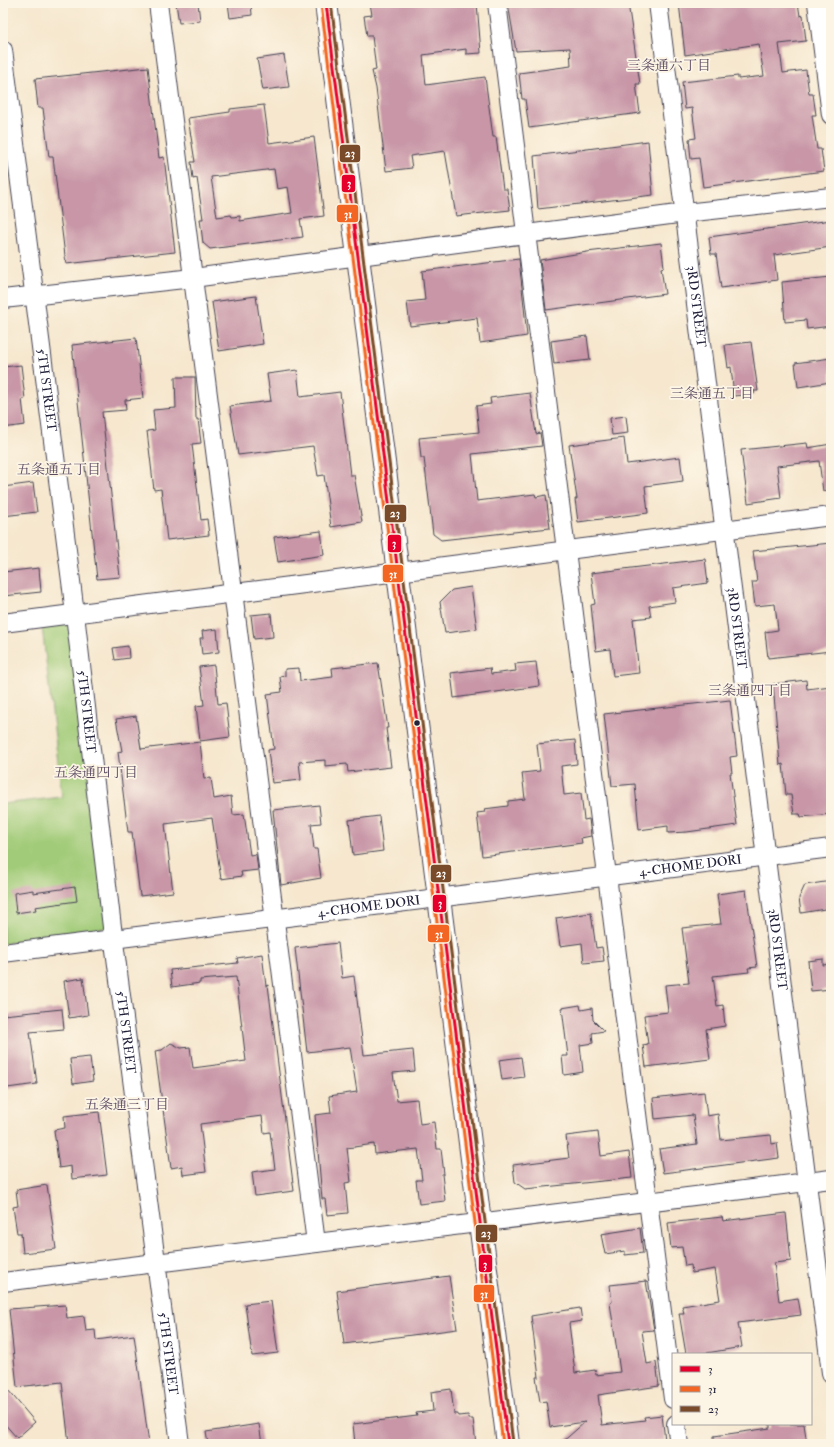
<svg xmlns="http://www.w3.org/2000/svg" width="834" height="1447" viewBox="0 0 834 1447" font-family="'IM FELL Double Pica','Noto Serif JP',serif">
	<style>
		.green { fill: #a1cb78; stroke: #62765a }
		.building { fill: #c896a7; fill-rule: evenodd }
		.lines { fill: none; stroke-linecap: round; stroke-linejoin: round }
		.minor-casing { stroke: #424051; stroke-width: 20 }
		.highway-casing { stroke: #424051; stroke-width: 24 }
		.minor { stroke: #fff; stroke-width: 18 }
		.highway { stroke: #fff; stroke-width: 22 }
		.bus-1-casing { stroke: #fcf5e5; stroke-width: 6 }
		.bus-2-casing { stroke: #fcf5e5; stroke-width: 6 }
		.bus-3-casing { stroke: #fcf5e5; stroke-width: 6 }
		.bus-1 { stroke: #e4002b; stroke-width: 3 }
		.bus-2 { stroke: #f26522; stroke-width: 3 }
		.bus-3 { stroke: #7a4b2a; stroke-width: 3 }
		.bus-dot { fill: #22223b; stroke: #fcf5e5; stroke-width: 1.5 }
		.labels { text-anchor: middle; dominant-baseline: central; stroke-width: 3.5; stroke-linejoin: round; paint-order: stroke }
		.street-label { font-size: 13px; fill: #22223b; stroke: #fcf5e5 }
		.neighbourhood-label { font-size: 14px; fill: #5c4b61; stroke: #fcf5e5 }
		.line-badge { stroke: #fcf5e5; stroke-width: 1.5 }
		.badge-label { font-size: 11px; text-anchor: middle; font-weight: bold; fill: #fff }
	</style>
	<rect width="100%" height="100%" fill="#fcf5e5"/>
	<filter id="ink" filterUnits="userSpaceOnUse"><feTurbulence type="fractalNoise" baseFrequency=".025" numOctaves="2"/><feDisplacementMap in="SourceGraphic" scale="8" xChannelSelector="R" yChannelSelector="G"/><feConvolveMatrix kernelMatrix="1 2 1 2 8 2 1 2 1" color-interpolation-filters="sRGB"/></filter>
	<filter id="wash" filterUnits="userSpaceOnUse"><feTurbulence type="fractalNoise" baseFrequency=".012" numOctaves="4" result="noise"/><feDisplacementMap in="SourceGraphic" scale="16" xChannelSelector="R" yChannelSelector="G"/><feGaussianBlur stdDeviation="0.9" result="paint"/><feColorMatrix in="noise" values="0 0 0 0 0 0 0 0 0 0 0 0 0 0 0 0 0 1.4 0 .05"/><feComposite in="paint" operator="in"/></filter>
	<g filter="url(#wash)">
		<rect width="100%" height="100%" fill="#f6e7ce"/>
		<path class="green" d="M75 613 112 927 3 944V804L62 797 41 618Z"/>
		<g id="blocks">
			<path class="building" d="M176 3H198L200 21 179 23Z
				M228 3H251L252 15 230 18Z
				M370 3H477L481 53 466 54V49L423 55 426 85 485 77 493 137H496L503 189H507L510 210 456 216 445 151 410 156 412 168 386 171 376 88 372 71 376 70 372 36H367L364 16 372 15Z
				M508 3H628L640 84H636L640 113 529 128 525 99H522L519 73 571 66 570 48 516 51Z
				M679 3H798L800 16 803 15 806 41 779 44 783 73 806 70 809 94H813L816 115H812L817 149H821L824 171 703 187 699 158 691 159 689 139 696 138 692 108 685 109 682 82 738 76V79L764 76 759 44 685 55Z
				M284 55 289 87 263 90 257 59Z
				M148 67 159 158 164 157 175 252 66 264 53 157H49L43 108H38L35 79Z
				M264 105 269 143 314 137 324 216 300 219 303 237 210 249 203 243 200 219H203L197 178 193 179 191 162H195L188 118 230 112V109ZM274 169 277 189 288 187 292 213 240 221V216L232 217 231 215 217 217 211 177Z
				M648 141 653 195 538 209 534 156Z
				M831 220V247L774 255 777 280 721 288 716 254H711L709 237Z
				M661 243 664 267 661 268 665 294 546 310 540 260 587 252Z
				M519 259 527 336 480 343 477 318 410 326 407 302 425 300 422 271Z
				M831 277V326L807 329 806 320 785 322 782 282Z
				M256 296 263 344 219 351 212 302Z
				M587 336 590 360 554 364 551 341Z
				M136 338 143 398 125 400 126 410 102 412 120 577 97 579 72 345Z
				M751 342 758 391H754V394L734 396 731 367 728 368 725 345Z
				M831 358V382L798 387 795 363Z
				M21 365 25 399H22L25 425 3 428V367Z
				M297 370 300 397 340 392 350 475H354L362 522 331 527 324 475 318 476 313 446 238 455 230 406 271 401 267 374Z
				M175 377H195L196 419H198L201 443 192 444 201 520 207 519 209 535 167 540 161 489 154 490 147 431 155 430 153 410 176 408Z
				M530 393 536 434 540 433 542 446 472 454 477 501 535 494 536 497 546 495 550 528 441 540 433 534 424 458H421L419 438 479 432 476 406 491 404 490 398Z
				M626 416 628 433 612 435 610 418Z
				M624 438 627 464 680 457 683 481 645 486 648 513 578 522 575 499H577L569 445Z
				M807 443 808 448 831 444V490L823 491 819 461 777 466 781 498 748 503 741 450Z
				M33 483 37 512 3 516V487Z
				M321 531 324 555 278 562 274 537Z
				M831 543V624H829L831 651 768 658 765 632 778 630 775 604 755 606 752 582H757L753 551Z
				M705 559 708 583 673 588 675 602 649 606 651 617 633 619 639 673 613 676 610 649 596 651 591 605 595 604 591 573Z
				M39 568 41 592 3 596V572Z
				M471 587 477 629 445 633 440 602 452 590Z
				M271 613 273 637 254 639 251 615Z
				M217 629 219 652 202 654 200 638H203L202 631Z
				M128 646 129 658 115 660 113 648Z
				M536 662 539 686 454 698 451 673 490 668 491 674 516 671 515 664Z
				M378 663 388 728H386L391 767 348 772 347 764 325 766V760L299 762 301 780 272 783 268 750 274 749 267 694 282 692 280 677 285 676V669L299 668 300 681 333 677 332 668Z
				M214 665 218 704 226 703 230 737 200 741 196 706 204 705 199 667Z
				M806 680 807 689 831 686V814L801 817 800 814H794L791 795H786L783 764 780 765 773 684Z
				M730 700 737 756 730 757 732 773H730L737 825 687 832 668 833V826L639 830 635 784 612 786 604 714Z
				M136 716 141 749 200 742 204 779 211 778 214 799 231 796 233 815 244 814 250 855 256 854 258 870 241 872 242 876 221 879 212 818 165 824 173 892 140 896 132 832H128L118 752 122 751 116 719Z
				M575 740 577 764 561 766 564 795 581 793 584 820 589 819 591 836 581 838 582 843 482 856 477 813 485 812 484 809 508 806V801L525 799 522 773 540 771 537 744Z
				M319 805 321 823 311 824 314 849H317L321 878 281 885 273 810Z
				M379 816 383 851 353 855 349 820Z
				M831 881V908L801 913 799 898 805 885Z
				M75 887 77 901 35 907 36 910 16 913 14 893 33 890V893Z
				M746 890 757 967 748 968 749 972 713 976 717 1006 723 1005 725 1026 706 1029 710 1059 646 1067 643 1045 648 1044 644 1015 668 1012 665 985 689 983 682 928 721 924 717 894Z
				M591 913 596 948 602 947 604 961 584 963 582 943 560 946 556 918Z
				M338 943 342 978 354 976 364 1055 413 1050 415 1071 393 1073 397 1101 417 1099 420 1124 434 1122 437 1149H441L444 1174H442L445 1201 419 1204 416 1180H422L418 1149 375 1154 374 1144 347 1148 351 1182 345 1183 348 1213 327 1215 325 1199H322L315 1115 331 1113 329 1096 357 1092 350 1047 307 1052 295 948Z
				M262 954 266 986 268 985 294 1191 255 1196 252 1172 275 1169 270 1132 264 1133 262 1116 200 1124 206 1172 183 1175 182 1166 171 1168 155 1051 162 1050 171 1043 181 1048 190 1047 193 1068 246 1061 236 977 200 980V983L172 987 170 970 238 963 237 958Z
				M823 959V965L831 964V989L811 991 808 961Z
				M83 978 88 1015 69 1018 64 981Z
				M580 1005 581 1010 592 1008 593 1020 604 1031 592 1033 593 1043 580 1045 583 1072 564 1075 562 1056H568L562 1008Z
				M62 1009 64 1029 30 1032 37 1084 7 1088 6 1082H3V1015Z
				M90 1057 93 1081 73 1084 70 1059Z
				M521 1057 524 1077 502 1080 499 1060Z
				M704 1092 707 1116 718 1114 721 1140 771 1135 772 1144 777 1143 779 1158 663 1173 659 1149 697 1144 693 1115 655 1119 653 1098Z
				M99 1112 107 1175 72 1179 71 1166 59 1168 54 1130 65 1128 64 1116Z
				M598 1132 601 1156 629 1152 632 1178 525 1189 515 1182 513 1165 569 1158 566 1136Z
				M47 1185 56 1249 23 1253 21 1233H17L13 1207 18 1206 16 1190Z
				M786 1213 791 1261 774 1263 779 1301 798 1298 801 1315 738 1323 742 1347 701 1354H686L679 1313H684L682 1306 720 1300 715 1269 692 1273 691 1265 685 1266 682 1247 671 1248 668 1223 722 1217 723 1221Z
				M640 1228 643 1253 625 1255V1251L605 1254 601 1234Z
				M449 1276 457 1329 344 1344 337 1291Z
				M646 1281 654 1330 642 1331 647 1364 656 1362 659 1386 598 1395 602 1425 645 1420 644 1417 662 1415 665 1440 631 1444H560L585 1422 550 1427 546 1401 540 1402 536 1377H539L531 1316 580 1308 582 1321 569 1323 575 1373 595 1370 596 1375 620 1372 610 1303 612 1302 610 1285Z
				M271 1301 278 1353 252 1356 245 1304Z
				M65 1305 67 1318 84 1316 86 1331 95 1330 96 1340 134 1335 149 1444H69L62 1382 17 1387 9 1309Z
				M3 1384 35 1422 17 1438 3 1422Z
				M451 1389 454 1414H458V1416L468 1415 469 1419H473L476 1444H355L353 1424 417 1416 416 1413 433 1411 431 1392Z
				M259 1424 262 1444H208L206 1432Z
				M770 1424H804L807 1444H714V1436L770 1428Z"/>
		</g>
	</g>
	<g filter="url(#ink)">
		<use href="#blocks" fill-opacity="0" stroke="#424051" stroke-width="1"/>
		<g class="lines">
			<g class="minor-casing">
				<g id="minor">
					<path d="M158 3 316 1243"/>
					<path d="M497 3 673 1399"/>
					<path id="s1" d="M658 3 831 1373"/>
					<path d="M817 3 831 115"/>
					<path id="s2" d="M3 50 72 589 112 927 180 1444"/>
					<path d="M3 299 193 278 685 213 831 197"/>
					<path d="M3 623 831 516"/>
					<path id="s3" d="M3 953 831 848"/>
					<path d="M3 1282 831 1179"/>
					<path d="M676 1424 679 1444"/>
				</g>
			</g>
			<g class="highway-casing">
				<path id="highway" d="M326 3 508 1444"/>
			</g>
			<use href="#minor" class="minor"/>
			<use href="#highway" class="highway"/>
			<g class="bus-1-casing">
				<path id="bus-1" d="M326 3 508 1444"/>
			</g>
			<g class="bus-2-casing">
				<path id="bus-2" d="M321 4 503 1444"/>
			</g>
			<g class="bus-3-casing">
				<path id="bus-3" d="M331 3 513 1443"/>
			</g>
			<use href="#bus-1" class="bus-1"/>
			<use href="#bus-2" class="bus-2"/>
			<use href="#bus-3" class="bus-3"/>
		</g>
	</g>
	<circle class="bus-dot" cx="417" cy="723" r="3.5"/>
	<g class="labels">
		<g class="street-label">
			<text stroke="none"><textPath href="#s1" startOffset="306">3RD STREET</textPath></text>
			<text stroke="none"><textPath href="#s2" startOffset="343">5TH STREET</textPath></text>
			<text stroke="none"><textPath href="#s1" startOffset="630">3RD STREET</textPath></text>
			<text stroke="none"><textPath href="#s2" startOffset="667">5TH STREET</textPath></text>
			<text stroke="none"><textPath href="#s3" startOffset="693">4-CHOME DORI</textPath></text>
			<text stroke="none"><textPath href="#s3" startOffset="369">4-CHOME DORI</textPath></text>
			<text stroke="none"><textPath href="#s1" startOffset="954">3RD STREET</textPath></text>
			<text stroke="none"><textPath href="#s2" startOffset="990">5TH STREET</textPath></text>
			<text stroke="none"><textPath href="#s2" startOffset="1314">5TH STREET</textPath></text>
		</g>
		<g class="neighbourhood-label">
			<text x="669" y="65">三条通六丁目</text>
			<text x="712" y="393">三条通五丁目</text>
			<text x="59" y="469">五条通五丁目</text>
			<text x="750" y="690">三条通四丁目</text>
			<text x="96" y="772">五条通四丁目</text>
			<text x="127" y="1104">五条通三丁目</text>
		</g>
	</g>
	<g class="line-badge">
		<rect x="339" y="144" width="22" height="19" rx="4" fill="#7a4b2a"/>
		<rect x="341" y="174" width="15" height="19" rx="4" fill="#e4002b"/>
		<rect x="336" y="204" width="23" height="19" rx="4" fill="#f26522"/>
		<rect x="384" y="504" width="23" height="19" rx="4" fill="#7a4b2a"/>
		<rect x="387" y="534" width="15" height="19" rx="4" fill="#e4002b"/>
		<rect x="382" y="564" width="22" height="19" rx="4" fill="#f26522"/>
		<rect x="430" y="864" width="22" height="19" rx="4" fill="#7a4b2a"/>
		<rect x="432" y="894" width="15" height="19" rx="4" fill="#e4002b"/>
		<rect x="427" y="924" width="23" height="19" rx="4" fill="#f26522"/>
		<rect x="475" y="1224" width="23" height="19" rx="4" fill="#7a4b2a"/>
		<rect x="478" y="1254" width="15" height="19" rx="4" fill="#e4002b"/>
		<rect x="473" y="1284" width="22" height="19" rx="4" fill="#f26522"/>
	</g>
	<g class="badge-label">
		<text x="350" y="157">23</text>
		<text x="349" y="187">3</text>
		<text x="348" y="218">31</text>
		<text x="395" y="517">23</text>
		<text x="394" y="547">3</text>
		<text x="393" y="578">31</text>
		<text x="441" y="877">23</text>
		<text x="440" y="907">3</text>
		<text x="439" y="938">31</text>
		<text x="486" y="1237">23</text>
		<text x="485" y="1268">3</text>
		<text x="484" y="1298">31</text>
	</g>
	<rect width="834" height="1447" fill="none" stroke="#fcf5e5" stroke-width="16"/>
	<rect x="672" y="1353" width="140" height="72" fill="#fcf5e5" stroke="#a5a1a1"/>
	<rect x="680" y="1366" width="20" height="6" fill="#e4002b" stroke="#a5a1a1"/>
	<text x="708" y="1373" font-size="12" fill="#22223b">3</text>
	<rect x="680" y="1386" width="20" height="6" fill="#f26522" stroke="#a5a1a1"/>
	<text x="708" y="1393" font-size="12" fill="#22223b">31</text>
	<rect x="680" y="1406" width="20" height="6" fill="#7a4b2a" stroke="#a5a1a1"/>
	<text x="708" y="1413" font-size="12" fill="#22223b">23</text>
</svg>
